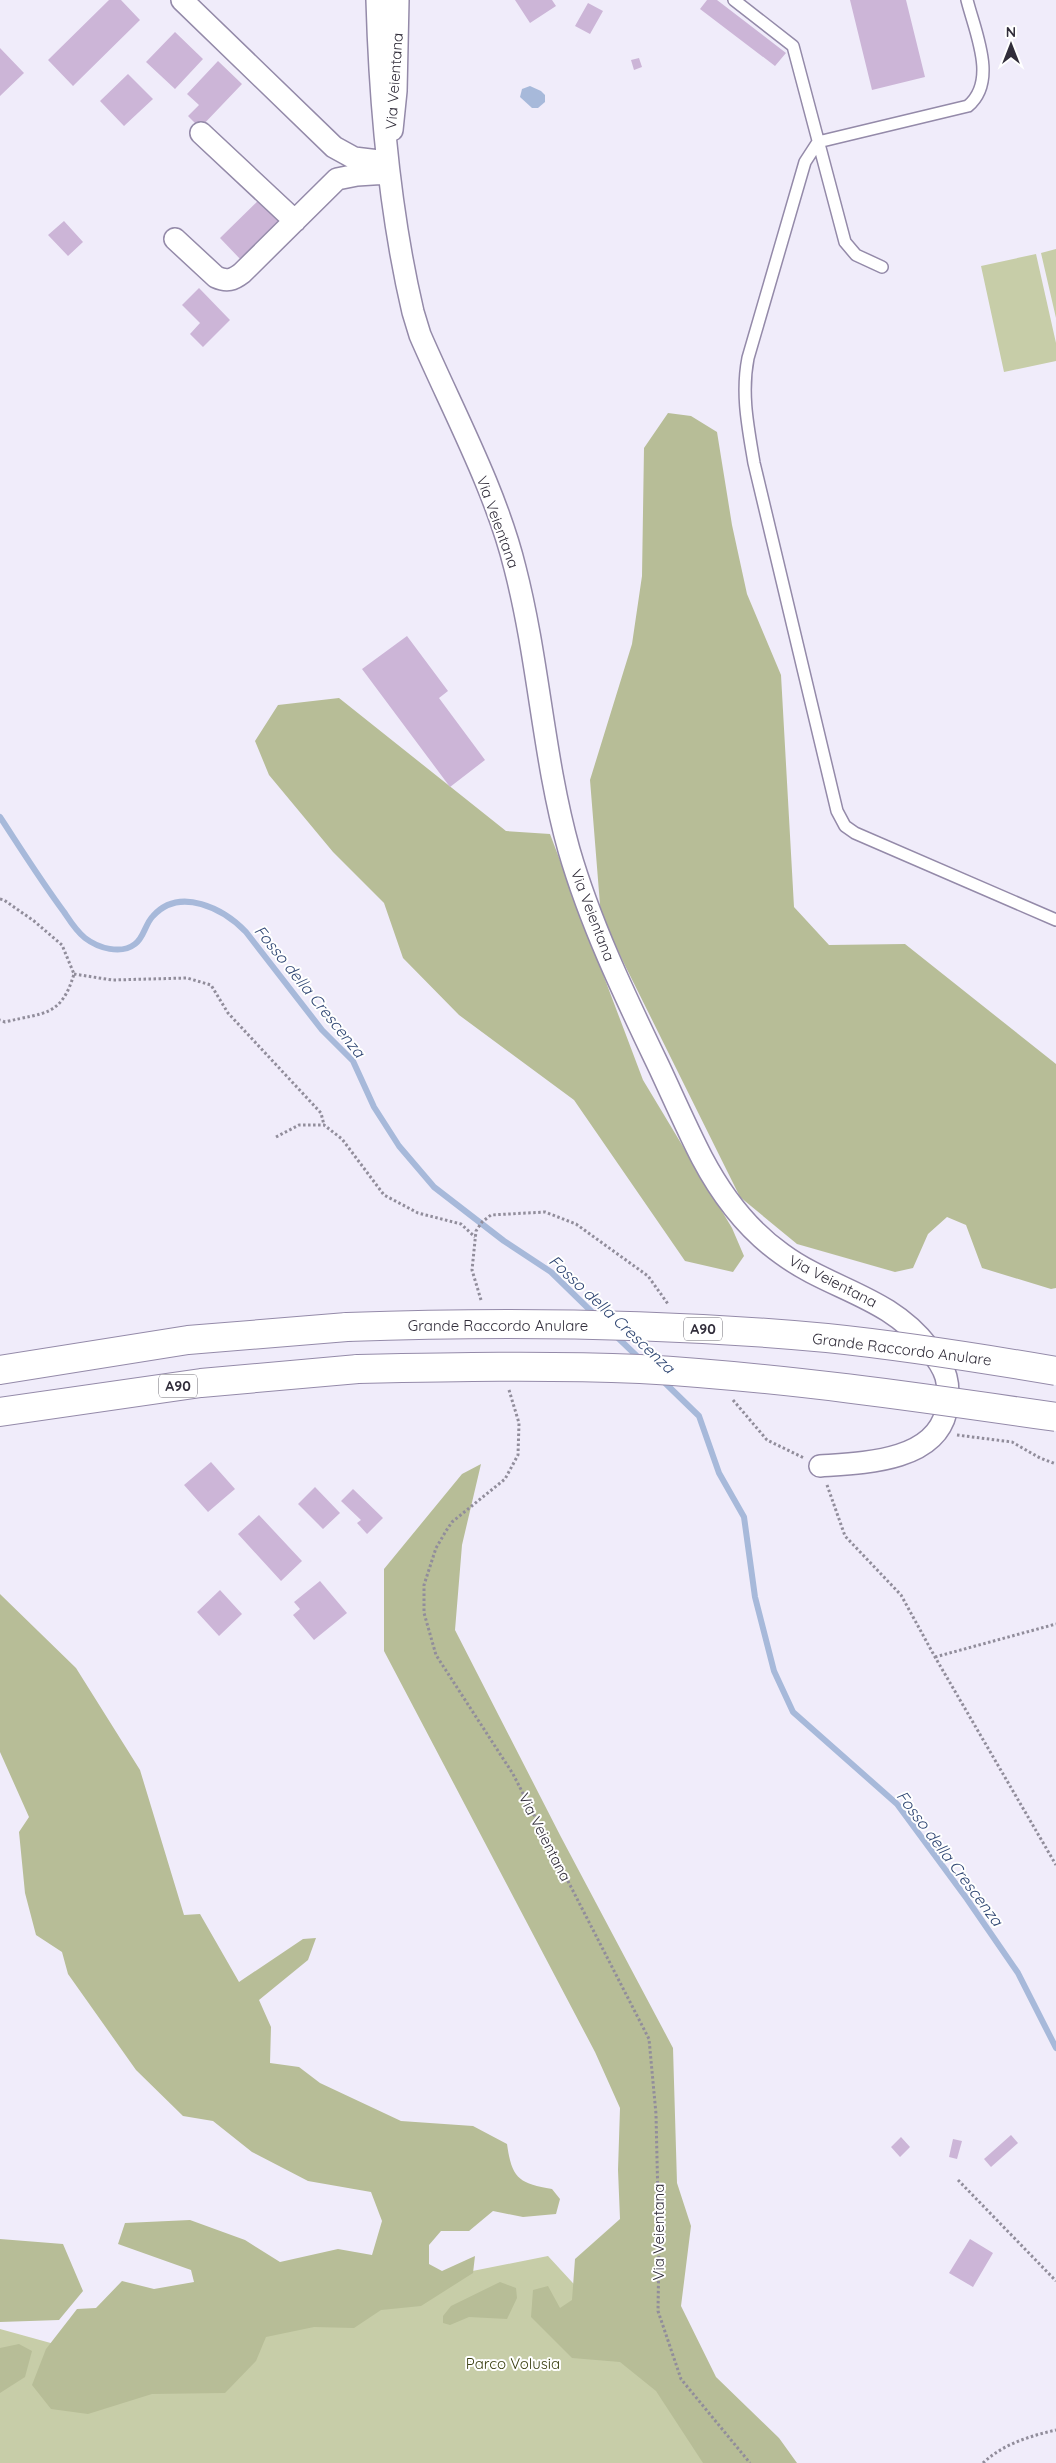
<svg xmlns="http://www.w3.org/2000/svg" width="1056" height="2463" viewBox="0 0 1056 2463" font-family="Quicksand,sans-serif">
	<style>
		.green { fill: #c7cda8 }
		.forest { fill: #b7bd97 }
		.water { fill: #a7b9da }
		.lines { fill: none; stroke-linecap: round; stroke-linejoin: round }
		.stream { stroke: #a7b9da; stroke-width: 6 }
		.building { fill: #ccb5d7 }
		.lane-casing { stroke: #948aa9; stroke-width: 14 }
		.street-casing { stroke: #948aa9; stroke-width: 24 }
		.highway-casing { stroke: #948aa9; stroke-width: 30 }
		.path { stroke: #918d9b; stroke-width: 3; stroke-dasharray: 2.5 2.5; stroke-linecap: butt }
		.lane { stroke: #fff; stroke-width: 11 }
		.street { stroke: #fff; stroke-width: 21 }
		.highway { stroke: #fff; stroke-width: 28 }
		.highway-bridge-casing { stroke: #948aa9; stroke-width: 30; stroke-linecap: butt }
		.highway-bridge { stroke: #fff; stroke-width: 28 }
		.labels { text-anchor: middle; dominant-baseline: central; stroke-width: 4; stroke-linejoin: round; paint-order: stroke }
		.shield { fill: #fff; stroke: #6f6c75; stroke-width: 1 }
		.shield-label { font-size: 14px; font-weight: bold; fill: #312d3a }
		.street-label { font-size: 15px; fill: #312d3a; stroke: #fff }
		.park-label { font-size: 15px; fill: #393e10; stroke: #fff }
		.water-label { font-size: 16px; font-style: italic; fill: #2f4673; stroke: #fff }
	</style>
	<rect width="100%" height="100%" fill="#f0ecfa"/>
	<path class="green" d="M1056 249V318L1041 253Z
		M1036 254 1056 343V361L1004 372 981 266Z
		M548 2256 642 2358 708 2463H0V2329L76 2350Z"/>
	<path class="forest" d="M668 413 691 416 717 432 732 525 747 594 781 675 794 907 829 945 905 944 1056 1064V1288L1051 1289 982 1268 966 1225 947 1217 928 1234 913 1268 895 1272 797 1244 740 1197 601 917 590 780 632 644 642 576 644 448Z
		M339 698 506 831 550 834 643 1080 732 1228 744 1256 733 1272 685 1261 574 1100 459 1015 403 958 384 903 333 852 269 775 255 741 278 705Z
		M481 1464 462 1545 455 1630 561 1837 673 2048 677 2183 691 2226 681 2306 716 2377 779 2438 797 2463H703L656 2391 620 2362 572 2358 531 2317 533 2290 548 2286 560 2308 572 2300 575 2259 620 2219 618 2170 620 2108 595 2052 384 1651V1569L462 1474Z
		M0 1594 76 1668 140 1770 184 1915 200 1914 239 1982 303 1939 316 1938 308 1960 259 2000 271 2027 270 2063 299 2067 320 2083 401 2121 473 2126 507 2144C512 2179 519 2183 552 2189L560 2199 556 2214 523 2217 493 2211 469 2231H441L429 2245V2264L442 2271 475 2256 473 2273 421 2306 381 2310 354 2328 314 2327 266 2337 256 2361 225 2393 152 2394 88 2414 51 2409 32 2385 46 2349 77 2309 96 2308 122 2281 154 2289 194 2282 191 2270 118 2244 125 2223 190 2220 245 2240 280 2262 338 2249 372 2255 382 2221 371 2192 308 2181 252 2152 213 2121 183 2116 136 2070 68 1974 62 1952 36 1935 25 1893 19 1832 29 1817 0 1752Z
		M0 2239 63 2244 83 2291 59 2320 0 2322Z
		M500 2282 516 2288 517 2298 507 2319 469 2317 450 2325 443 2323V2316L451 2306Z
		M19 2344 32 2351 25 2377 0 2393V2348Z"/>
	<path class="water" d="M530 86 541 91 545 95V102L538 108H532L520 97 522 89Z"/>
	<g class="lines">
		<path class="stream" d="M0 817C21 849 41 881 64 912 70 921 76 931 85 938 98 948 121 955 135 944 144 938 145 924 153 916 180 886 224 909 246 932L322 1030 353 1061 374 1107 399 1146 434 1187 504 1241 551 1272 595 1315
			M615 1335 642 1361
			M662 1380 699 1416 719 1473 744 1517 755 1597 774 1671 793 1712 897 1804 967 1899 1018 1973 1056 2048"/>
	</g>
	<path class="building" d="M109 0H121L140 20 73 86 48 60Z
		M515 0H552L556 6 530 23Z
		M707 0H717L786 53 775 66 700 9Z
		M850 0H906L925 77 872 90Z
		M588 3 603 11 590 34 575 26Z
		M175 32 203 59 175 89 146 62Z
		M0 48 24 73 0 96Z
		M639 58 642 67 634 70 631 60Z
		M218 61 242 84 200 128 188 116 199 105 187 94Z
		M128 74 153 99 124 126 100 101Z
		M263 196 286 219 242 261 220 238Z
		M64 221 83 242 68 256 48 235Z
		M199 288 230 320 203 347 190 334 200 323 182 305Z
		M407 636 448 691 439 698 485 760 450 787 362 669Z
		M211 1462 235 1489 208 1512 184 1485Z
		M315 1487 340 1513 323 1529 298 1504Z
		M353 1489 383 1518 367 1534 357 1523 361 1520 341 1501Z
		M259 1515 302 1561 281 1581 238 1534Z
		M320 1581 347 1613 314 1640 293 1615 300 1609 294 1602Z
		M220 1590 242 1614 219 1636 197 1612Z
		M1011 2135 1018 2143 991 2167 984 2159Z
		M901 2137 910 2147 900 2157 891 2147Z
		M953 2139 962 2141 957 2159 949 2157Z
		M970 2239 993 2253 973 2287 949 2273Z"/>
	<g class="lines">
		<g class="lane-casing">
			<path id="lane" d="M734 0 793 46 845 242 856 255 882 267
				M967 0C975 32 998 81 968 106L818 142 805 162 748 358C741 394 748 427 754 463L837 811 845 826 855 833 1056 920"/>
		</g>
		<g class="street-casing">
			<path id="street" d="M182 0 334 147 354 158 387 162
				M377 0C380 105 389 210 413 312L420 335C452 409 496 490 515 568 539 661 543 757 569 850 591 926 626 998 660 1069 674 1099 687 1129 702 1158 721 1194 748 1230 782 1254 831 1290 889 1296 928 1347 935 1356 943 1366 946 1377 949 1388 948 1401 946 1412 934 1462 862 1463 820 1466
				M392 130 396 91 398 0
				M201 133 295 221
				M175 239 216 277C227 282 233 280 242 273L337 179 357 175 388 173"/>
		</g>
		<g class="highway-casing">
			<path id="highway" d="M0 1370 188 1340 347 1327
				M0 1412 201 1383 358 1369"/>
		</g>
		<path class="path" d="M0 899 4 900 34 921 62 945 74 974C61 1017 45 1012 5 1022L0 1020
			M74 974 112 980 187 978 211 985 228 1013 321 1113 324 1125
			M276 1137 299 1125H324L342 1139 384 1195 418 1213 461 1224 475 1237
			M481 1300 472 1270 476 1231 482 1222 491 1215 545 1212 576 1224 648 1276 668 1304
			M509 1390 519 1423 518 1455 505 1479 452 1522 446 1531 436 1548 424 1585V1613L436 1655 513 1774 649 2039 656 2114 659 2246 658 2311 681 2379 750 2463
			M733 1400 767 1440 804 1458
			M957 1435 1012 1442 1040 1458 1056 1464
			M827 1485 845 1536 901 1595 935 1657 1056 1865
			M935 1657 1056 1624
			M958 2180 1056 2281
			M983 2463C1003 2444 1030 2436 1056 2430"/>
		<use href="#lane" class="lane"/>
		<use href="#street" class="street"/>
		<use href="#highway" class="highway"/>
		<g class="highway-bridge-casing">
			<path id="highway-bridge" d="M347 1327C507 1321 667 1323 827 1338 904 1346 980 1358 1056 1371
				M358 1369C452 1367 546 1365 640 1369 780 1377 918 1397 1056 1417"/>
		</g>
		<use href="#highway-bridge" class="highway-bridge"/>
	</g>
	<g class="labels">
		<g class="shield">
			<rect x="684" y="1317.5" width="38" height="23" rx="4"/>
			<rect x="159" y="1374.5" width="38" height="23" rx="4"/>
		</g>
		<g class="shield-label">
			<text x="703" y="1329">A90</text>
			<text x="178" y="1386">A90</text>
		</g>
		<g class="street-label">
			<text transform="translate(394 81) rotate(-86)">Via Veientana</text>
			<text transform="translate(498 522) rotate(70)">Via Veientana</text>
			<text transform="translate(593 915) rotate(69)">Via Veientana</text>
			<text transform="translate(833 1281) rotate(27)">Via Veientana</text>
			<text x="498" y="1325">Grande Raccordo Anulare</text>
			<text transform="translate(902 1349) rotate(7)">Grande Raccordo Anulare</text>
			<text transform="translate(545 1837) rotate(63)">Via Veientana</text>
			<text transform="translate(658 2232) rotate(-90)">Via Veientana</text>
		</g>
		<g class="park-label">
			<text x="513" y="2363">Parco Volusia</text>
		</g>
		<g class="water-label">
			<text transform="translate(310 991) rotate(51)">Fosso della Crescenza</text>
			<text transform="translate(612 1314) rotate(43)">Fosso della Crescenza</text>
			<text transform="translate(950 1858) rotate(53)">Fosso della Crescenza</text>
		</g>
	</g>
	<g transform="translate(1011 45)" stroke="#ffffff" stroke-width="4" paint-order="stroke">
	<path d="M0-4L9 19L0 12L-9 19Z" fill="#312d3a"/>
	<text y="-8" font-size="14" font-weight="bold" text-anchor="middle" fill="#312d3a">N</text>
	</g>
</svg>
